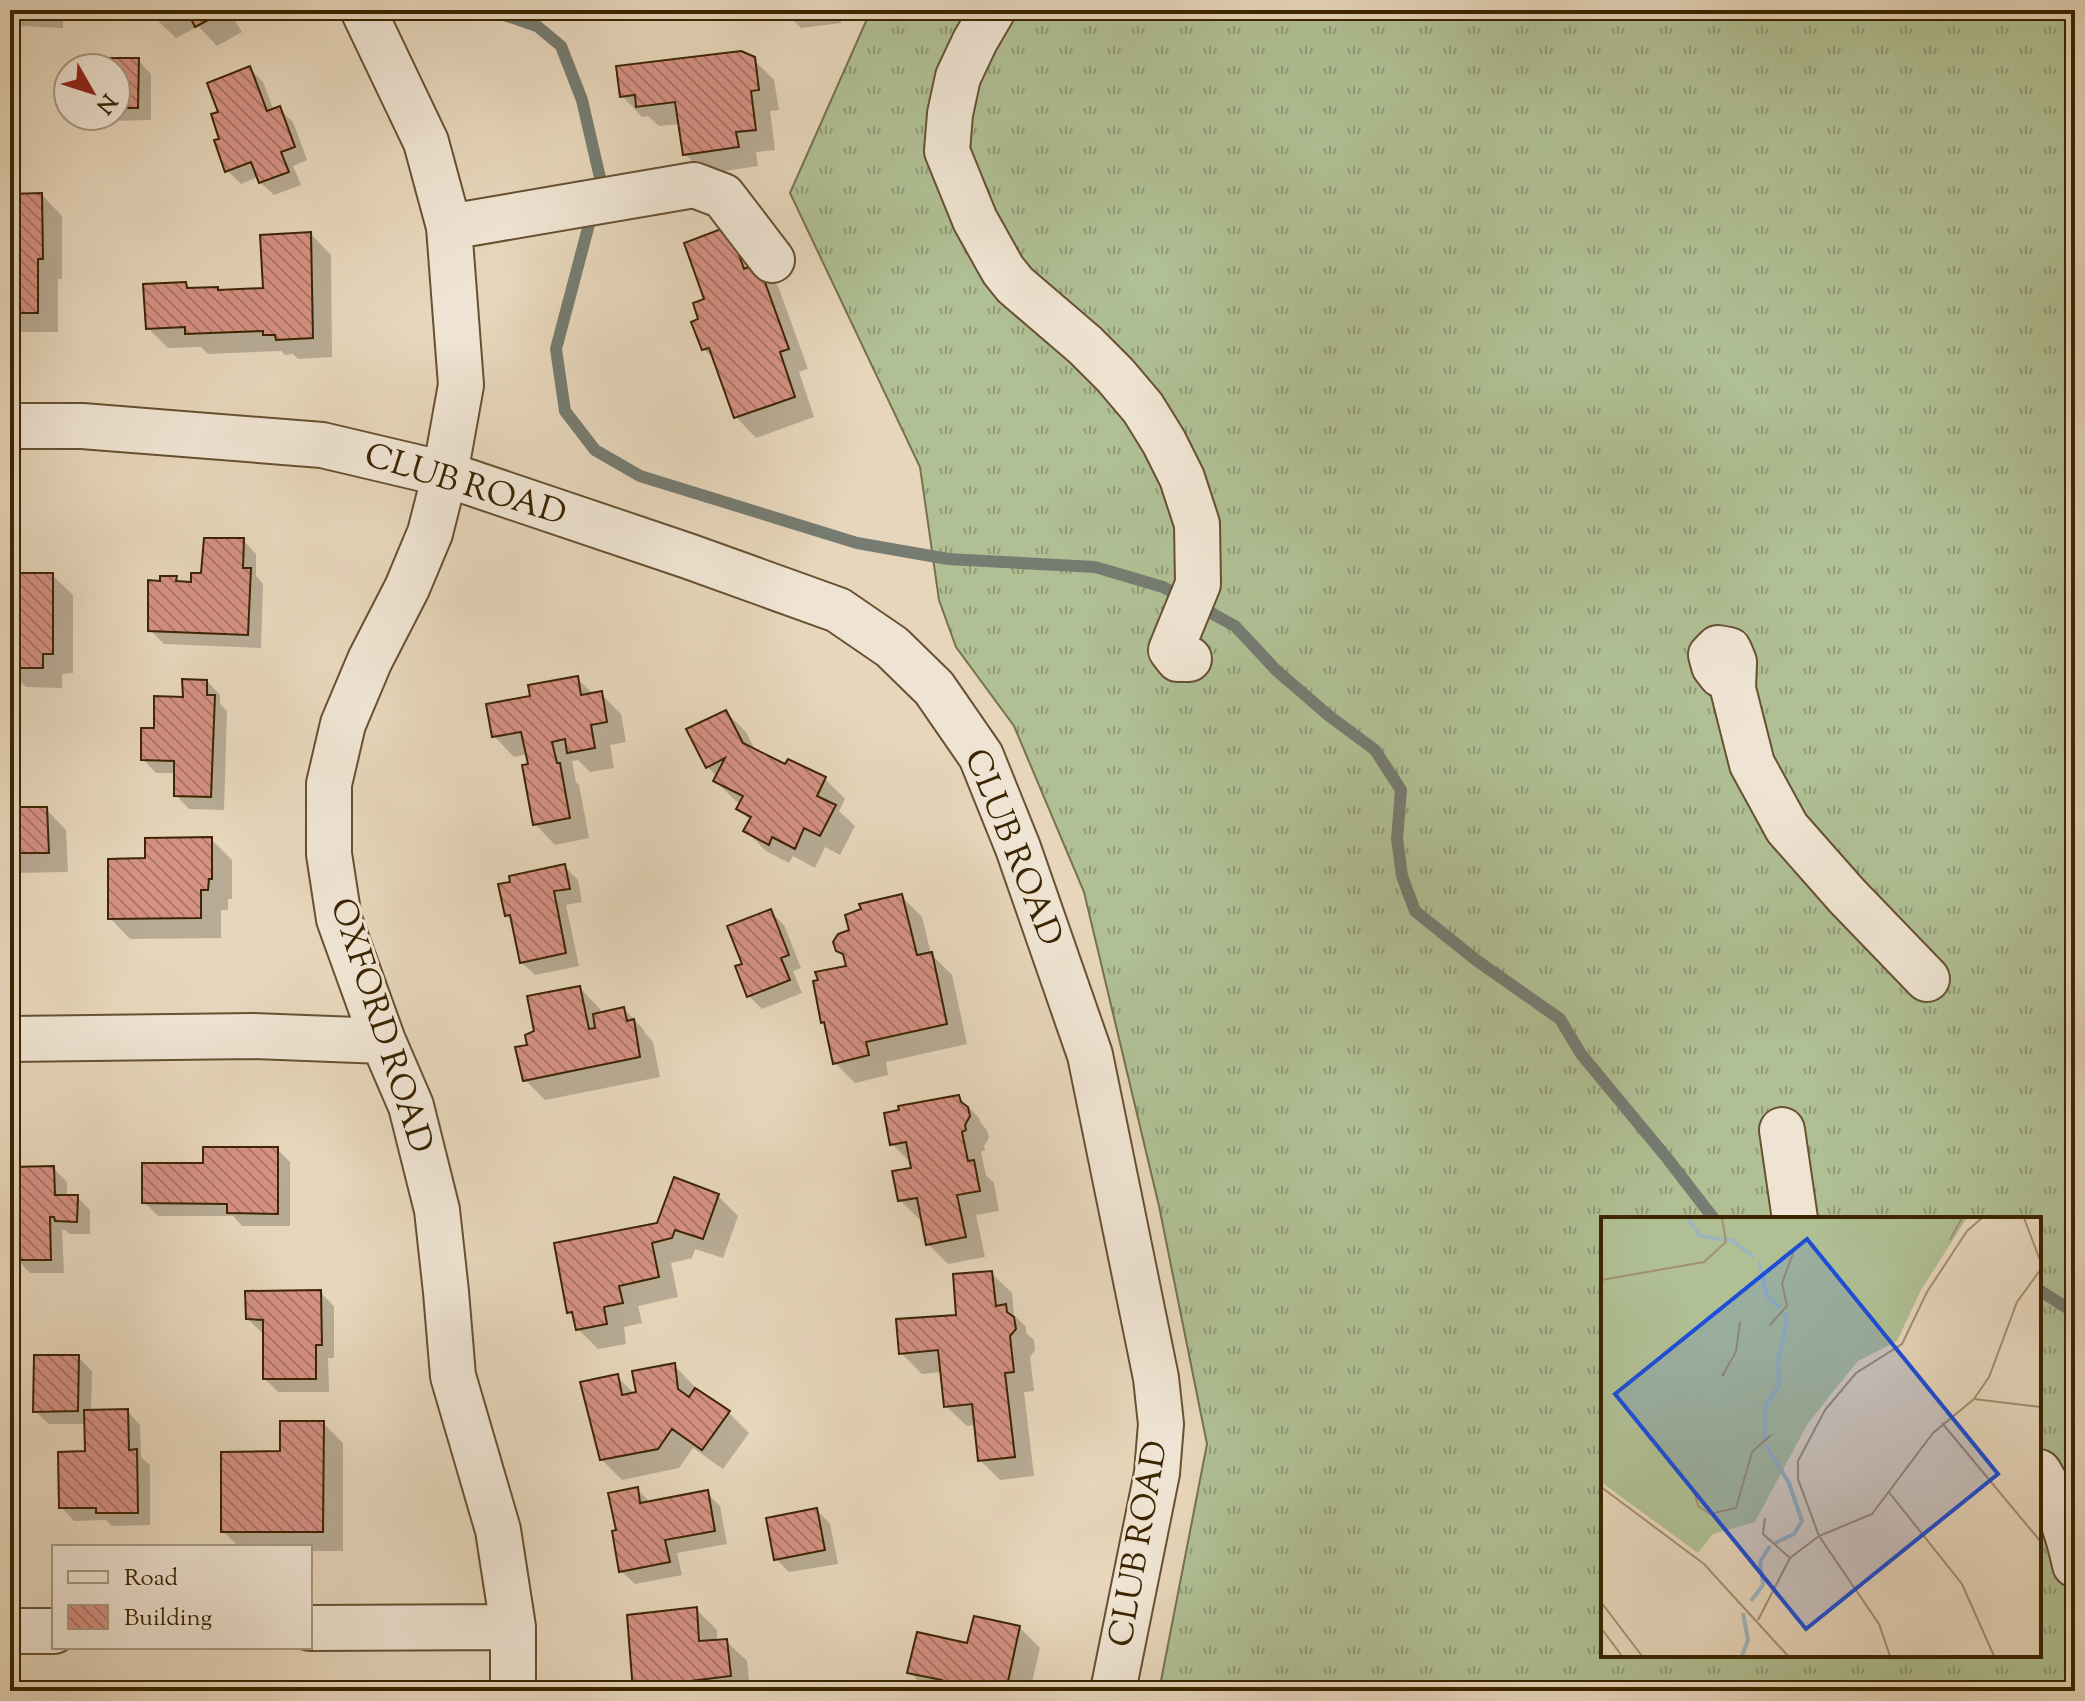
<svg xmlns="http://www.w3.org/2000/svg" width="2085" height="1701" viewBox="0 0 2085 1701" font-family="'Sorts Mill Goudy',serif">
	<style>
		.grass { fill: url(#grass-tufts); stroke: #76724a; stroke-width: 2; fill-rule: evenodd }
		.shadow { fill: #0003 }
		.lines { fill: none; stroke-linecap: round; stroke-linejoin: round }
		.stream { stroke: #767c71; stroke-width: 12 }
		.building { fill: url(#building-back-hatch); stroke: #3c2501; stroke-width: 2 }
		.minor-casing { stroke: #675130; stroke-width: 48 }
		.minor { stroke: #efe4d3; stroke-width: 44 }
		.labels { text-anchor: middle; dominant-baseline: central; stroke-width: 6; stroke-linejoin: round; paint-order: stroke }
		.street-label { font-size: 34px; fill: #3c2501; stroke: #efe4d3 }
		.inset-river { fill: none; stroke: #9db6bc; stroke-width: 4 }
		.inset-road { fill: none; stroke: #a38f71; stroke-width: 2 }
		.view { fill: #1d4ed8; fill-opacity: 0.15; stroke: #1d4ed8; stroke-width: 4 }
		.inset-edge { fill: none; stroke: #3c2501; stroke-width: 4 }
	</style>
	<defs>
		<pattern id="grass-tufts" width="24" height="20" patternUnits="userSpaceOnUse" patternTransform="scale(2)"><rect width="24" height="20" fill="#b0bf94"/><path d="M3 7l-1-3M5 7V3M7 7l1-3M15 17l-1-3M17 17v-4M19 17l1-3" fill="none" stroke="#909b76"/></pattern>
		<pattern id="building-back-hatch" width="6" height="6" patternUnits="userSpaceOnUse" patternTransform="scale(2)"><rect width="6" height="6" fill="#d59184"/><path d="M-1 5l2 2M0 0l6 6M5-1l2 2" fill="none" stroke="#ae766a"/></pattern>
	</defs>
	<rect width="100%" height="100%" fill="#e7d6bb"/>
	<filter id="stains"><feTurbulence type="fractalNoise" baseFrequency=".0025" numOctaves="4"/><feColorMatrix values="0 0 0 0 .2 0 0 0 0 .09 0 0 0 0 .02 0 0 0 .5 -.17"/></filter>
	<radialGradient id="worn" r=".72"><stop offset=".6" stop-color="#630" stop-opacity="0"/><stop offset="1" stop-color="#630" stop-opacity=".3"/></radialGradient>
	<path class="grass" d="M871 10H2075V1691H1159L1207 1444 1159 1206 1084 892 1014 726 956 647 939 600 920 467 790 193ZM1603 1219H2039V1655H1603Z"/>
	<path class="shadow" d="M10 10H63V28L20 26 10 17Z
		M151 10H235L230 12 242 32 217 46 198 26 176 38 155 18Z
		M783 10H840L841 23 801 28Z
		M753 59 774 80 779 110 770 111 775 150 756 152 758 166 705 174 685 154 680 124 659 126 648 116 642 117 622 96Z
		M138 60 151 74V120L110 121 105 116H116V68H95Z
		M250 69 263 82 274 111 279 109 293 122 307 160 293 166 301 185 274 195 260 182 258 177 241 184 227 170 222 140 221 113Z
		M42 195 62 216V279H58V332H10V196Z
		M728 229 757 266 778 286 808 369 799 372 814 417 756 438 736 417 716 361 704 349 701 321Z
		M311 234 331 255 332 357 298 359 293 354 285 355 281 351 208 354 201 347 168 348 148 328 186 284 192 290 217 289 220 292 265 290Z
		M243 540 256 554V576L263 584 261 648 164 644 150 630 162 583 176 578 181 583 193 584Z
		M10 563 22 575H52L73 595V673L62 674V688L26 687 10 671Z
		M577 678 594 695 601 694 621 714 626 742 610 745 614 768 590 772 578 760 572 761 576 782 579 785 589 838 555 845 535 824 528 754 514 757 494 736 532 698Z
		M207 681 220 695V704L227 711 224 810 189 809 176 795V773H156L143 759 156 730 185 699Z
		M726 712 746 732 756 752 786 766 825 779 845 799 839 811 855 826 840 855 825 847 815 868 793 856 789 863 766 851 746 831 751 821 738 809 741 804 736 801 715 781 717 777 707 766Z
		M10 809H46L66 830 68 872 10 873Z
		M211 839 232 860V899H228V910H221V938L130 939 110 918 147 860Z
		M564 866 578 880 582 902 566 905 579 966 535 975 521 962 513 922 506 915Z
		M10 891 13 894 14 921H10Z
		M901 896 922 917 931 954 952 975 967 1044 886 1062 888 1075 855 1083 835 1063 827 1027 823 1022 848 967 846 958 838 950 852 931Z
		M771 912 784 925 801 968 793 971 802 993 762 1009 749 996 745 965Z
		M580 988 600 1009 601 1014 624 1009 644 1030 645 1033 653 1042 660 1077 545 1100 525 1080 537 1033Z
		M959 1097 979 1118 980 1122 987 1130 989 1138 984 1146 985 1150 981 1152 986 1175 994 1183 999 1211 976 1215 985 1257 948 1264 928 1244 923 1220H920L900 1200 913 1170 912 1164 892 1144Z
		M277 1149 290 1162V1226H242L233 1216H158L144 1202 205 1165Z
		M53 1168 67 1182V1197H77L90 1210V1234H70L65 1230H62L64 1273H30L17 1259V1242L10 1235V1169Z
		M718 1196 738 1216 723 1258 695 1249 692 1258 671 1263 678 1297 638 1306 642 1323 624 1327 626 1344 598 1349 578 1329 576 1318 569 1312 659 1225Z
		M991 1273 1012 1293 1014 1315 1026 1327V1333L1034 1340 1035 1350 1030 1357 1034 1391 1024 1392 1034 1476 1000 1480 980 1460 976 1425 967 1426 946 1406 942 1372 922 1374 901 1353 958 1317Z
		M10 1292 14 1295 12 1332H10Z
		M320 1292 334 1306V1358H328L329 1392H278L265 1379V1332H261L248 1319Z
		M78 1357 92 1371 91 1412 127 1411 140 1425 141 1457 150 1465V1525L112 1526 106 1520 74 1521 61 1507 87 1453V1424H49L35 1411Z
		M674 1365 694 1386 695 1390 729 1413 749 1433 723 1469 693 1448 679 1468 622 1480 601 1459 617 1377 635 1394Z
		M323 1423 343 1443V1551H310V1547H239L223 1531 282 1453Z
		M637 1489 651 1503 707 1493 720 1506 727 1544 677 1553 682 1575 635 1584 621 1571 618 1532Z
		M817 1510 830 1524 838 1564 789 1572 776 1559Z
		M696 1609 717 1630V1642L726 1641 747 1661 750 1691H635Z
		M1019 1627 1040 1648 1030 1691H928L910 1672 969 1646Z"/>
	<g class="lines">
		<path class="stream" d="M490 10 537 26 561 46 582 100 601 182 598 191
			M592 213 556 349 565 411 595 450 640 476 857 543 948 559 1095 567 1163 587 1235 626 1276 670 1328 715 1375 750 1401 790 1397 839 1402 876 1415 911 1476 960 1560 1019 1581 1054 1667 1158 1714 1219
			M2039 1290 2075 1313"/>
	</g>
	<path class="building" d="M10 10H50V16L10 14Z
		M187 10H222L223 12 195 27Z
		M741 51 755 57 759 90 751 91 756 130 736 132 739 147 683 155 675 102 636 107 635 95 620 97 616 66Z
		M93 58H139L138 108H116V68H93Z
		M250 66 267 111 280 106 295 147 281 152 289 172 259 183 251 162 225 172 214 140 219 139 211 114 218 112 207 83Z
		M42 193 43 259H38V313H10V194Z
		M729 226 744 269 758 263 789 349 780 352 795 397 734 418 709 348 702 350 691 322 698 319 693 303 704 299 684 243Z
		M311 232 313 338 276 340 275 335H263V331L185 334V327L146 329 143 284 186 282 187 288 218 287V290L263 288 260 235Z
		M204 538H244L243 568H251L248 635 148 631V580L160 581V576H177L176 581 191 582V573H201Z
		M10 573H53V654H43V668H10Z
		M578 676 581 695 602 691 607 722 591 725 595 748 567 753 565 739 552 742 557 763H560L570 818 533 825 522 765 528 764 521 732 492 737 486 704 530 696 528 685Z
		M182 679 207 680V695H215L211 797 174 796V761L141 760V728H154V696L183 697Z
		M726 710 743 743 785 764 788 759 826 777 817 796 836 805 820 836 804 828 795 849 772 837 769 845 743 831 751 817 736 809 743 796 713 781 725 758 706 768 686 729Z
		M10 807H47L49 853H10Z
		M212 837V879H209L208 890H201V918L108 919V859L145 858V838Z
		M565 864 570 889 554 891 566 953 520 963 510 915 505 916 498 884 510 882 509 876Z
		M902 894 917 955 932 952 947 1024 866 1042 869 1055 833 1064 824 1022 821 1023 813 981 818 980 815 972 846 966 843 954 836 951 833 942 838 934 849 930 845 915 861 909 859 904Z
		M771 909 789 955 781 958 790 980 747 997 735 966 742 964 727 926Z
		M580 986 589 1029 595 1028 593 1014 624 1007 627 1021 634 1019 640 1057 523 1081 515 1047 527 1045 525 1035 534 1031 527 996Z
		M959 1095 961 1102 968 1107 970 1116 965 1125 966 1130 962 1132 968 1161 974 1160 980 1191 957 1195 966 1237 926 1245 917 1198 898 1201 892 1171 911 1168 906 1142 890 1145 884 1113 899 1110 898 1106Z
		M203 1147H278V1214L227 1213V1204L142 1203V1163H203Z
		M54 1166 55 1195H78L77 1222 55 1221 54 1217H50L51 1260H15L14 1236H10V1167Z
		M674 1177 719 1194 703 1239 675 1230 672 1238 652 1243 659 1277 619 1286 623 1303 604 1307 607 1324 576 1330 572 1312 567 1313 554 1243 657 1223Z
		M992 1271 996 1306 1006 1304 1007 1312 1014 1317 1016 1329 1010 1336 1014 1372 1005 1373 1015 1457 978 1461 972 1404 944 1407 938 1350 899 1354 896 1319 956 1315 953 1274Z
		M321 1290 322 1345H316V1379H263V1320L246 1319 245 1291Z
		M34 1355H79L78 1411 33 1412Z
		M675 1363 678 1389 689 1397 695 1388 730 1411 702 1450 672 1429 658 1449 600 1460 580 1382 618 1374 622 1395 636 1392 632 1371Z
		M128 1409 129 1450 137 1449 138 1513H96V1508H59L58 1452 85 1451 84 1410Z
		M280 1421H324L323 1532H221V1452L280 1451Z
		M638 1487 640 1503 708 1490 715 1531 665 1540 670 1562 619 1572 612 1531 616 1530 608 1493Z
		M817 1508 825 1550 774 1560 766 1518Z
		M697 1607 699 1641 727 1639 731 1676 691 1681V1691H633L627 1615Z
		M974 1616 1020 1626 1007 1686 1001 1685 1000 1691H927L934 1686H941L942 1680 907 1673 917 1632 967 1643Z"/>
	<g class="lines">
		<g class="minor-casing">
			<path id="minor" d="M363 10 426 142 449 227 461 385 445 474 430 533 407 588 370 660 343 724 329 784V854L339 919 383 1041 411 1106 437 1210 446 1292 453 1376 498 1530 513 1627V1691
				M993 10 975 41 958 77 950 114 947 151 975 220 1003 270 1015 285 1085 345 1115 375 1143 408 1164 442 1182 478 1197 524 1198 584 1171 650 1178 659H1189
				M449 227 694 185 723 196 772 260
				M10 426H82L322 445 445 474 688 556 838 610 892 647 934 688 981 756 1018 848 1090 1055 1156 1378 1161 1424 1157 1473 1113 1691
				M1721 675 1714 666 1711 655 1718 648 1729 650 1734 662 1733 689 1752 764 1787 828 1847 896 1927 979
				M10 1039 253 1036 383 1041
				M1782 1130 1795 1219
				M2039 1472C2057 1501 2068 1531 2075 1565
				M310 1628 513 1627
				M10 1631H54"/>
		</g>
		<use href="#minor" class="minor"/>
	</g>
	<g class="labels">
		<g class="street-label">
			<text transform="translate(465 486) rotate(17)">CLUB ROAD</text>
			<text transform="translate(1012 848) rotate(68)">CLUB ROAD</text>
			<text transform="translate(380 1026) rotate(72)">OXFORD ROAD</text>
			<text transform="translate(1140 1544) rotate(-80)">CLUB ROAD</text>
		</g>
	</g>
	<g transform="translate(1601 1217)">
		<rect width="440" height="440" fill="#e7d6bb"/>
		<path d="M0 1H366L320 73 296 124 257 144 235 171 206 208 154 305 112 317 97 336 0 265Z" fill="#b0bf94"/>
		<path class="inset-river" d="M87 1 99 19 132 24 153 40M158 45 166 79 179 91M164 222V189L178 169 177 143 186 105 183 96M165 228 188 266 201 304 193 317 174 326M150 384 162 368 159 345 169 329M141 439 147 423 142 396"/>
		<path class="inset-road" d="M423 1 440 46M349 23 361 1M0 63 103 45 125 25 121 1M169 108 186 89 181 66 193 34M124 156 121 159 135 135 139 105M373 182 440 190M341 206 440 325M0 270 103 347 187 439M93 273 97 289 109 297 135 291 151 235 170 218M287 274 361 367 393 439M164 301 162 317 189 341M0 385 41 439M157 403 189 341 218 319 271 297 332 216 373 182 388 160 416 85 440 52M0 411 21 439M289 439 278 407 218 319 197 262V244L224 193 255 156 301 127 326 75 366 14 381 1"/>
		<path class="view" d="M206 22 397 257 205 412 14 177Z"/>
		<rect width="440" height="440" class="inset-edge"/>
	</g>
	<rect width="2085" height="1701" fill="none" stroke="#e7d6bb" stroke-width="40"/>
	<rect x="12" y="12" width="2061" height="1677" fill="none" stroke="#3c2501" stroke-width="4"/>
	<rect x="20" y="20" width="2045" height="1661" fill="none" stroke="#3c2501" stroke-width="2"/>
	<rect x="52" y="1545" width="260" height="104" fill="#efe4d3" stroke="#a7987f" stroke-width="2"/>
	<rect x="68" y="1571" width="40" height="12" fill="#efe4d3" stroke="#a7987f" stroke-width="2"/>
	<text x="124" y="1585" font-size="24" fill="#3c2501">Road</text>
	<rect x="68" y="1605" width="40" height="24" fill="url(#building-back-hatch)" stroke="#a7987f" stroke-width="2"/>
	<text x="124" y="1625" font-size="24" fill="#3c2501">Building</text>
	<g transform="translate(92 92) rotate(129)"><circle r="38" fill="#efe4d3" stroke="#a7987f" stroke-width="2"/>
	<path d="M0-6L14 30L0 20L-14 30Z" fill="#8f2418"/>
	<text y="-12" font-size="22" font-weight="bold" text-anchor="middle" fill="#3c2501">N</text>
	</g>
	<rect width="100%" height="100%" filter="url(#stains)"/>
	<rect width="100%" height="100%" fill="url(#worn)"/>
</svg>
